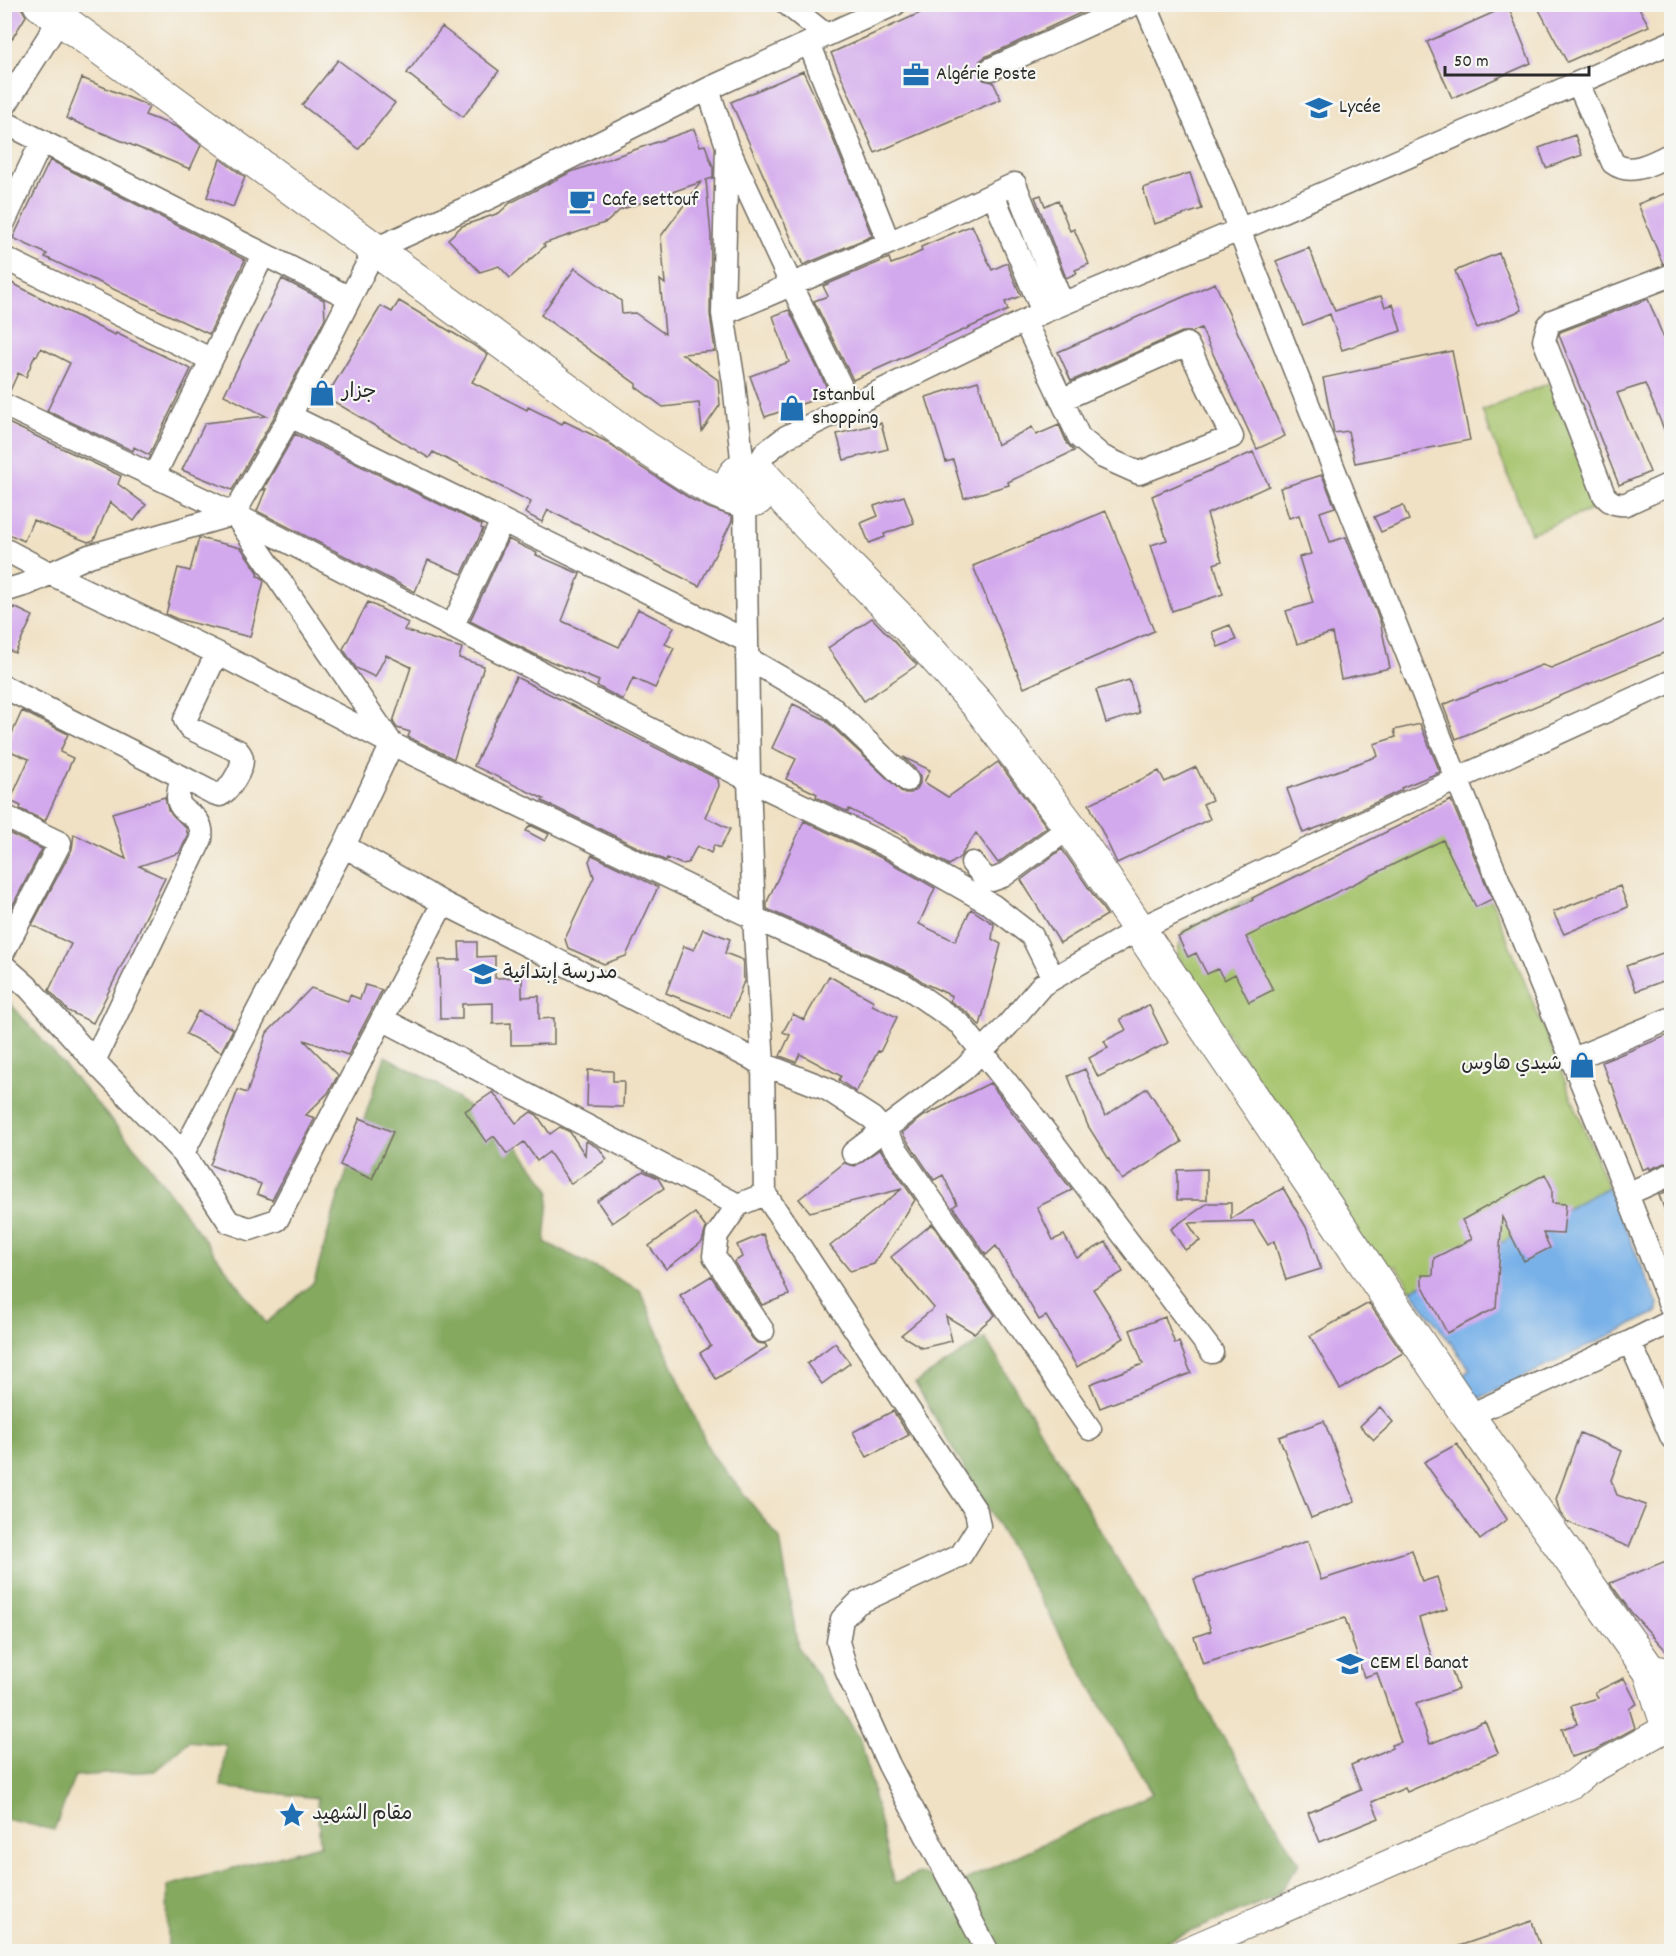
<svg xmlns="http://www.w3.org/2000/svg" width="1676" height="1956" viewBox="0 0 1676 1956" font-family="Dekko,'Playpen Sans Arabic',sans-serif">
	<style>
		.green { fill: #a5c36b; stroke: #68774b; stroke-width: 1.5 }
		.forest { fill: #84a95f; stroke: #586a45; stroke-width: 1.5 }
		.water { fill: #78b1e8; stroke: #526e8a; stroke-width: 1.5 }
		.building { fill: #d3a9ed }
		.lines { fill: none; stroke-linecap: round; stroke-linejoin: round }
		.minor-casing { stroke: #706b61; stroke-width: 25 }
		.tertiary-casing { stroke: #706b61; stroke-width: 29 }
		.primary-casing { stroke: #706b61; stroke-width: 35 }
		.minor { stroke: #fff; stroke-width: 22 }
		.tertiary { stroke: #fff; stroke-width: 27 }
		.primary { stroke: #fff; stroke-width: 33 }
		.labels { text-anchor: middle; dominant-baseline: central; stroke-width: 4.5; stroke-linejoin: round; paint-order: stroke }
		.poi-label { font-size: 20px; fill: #2b2b2b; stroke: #f6f6f2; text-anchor: start }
	</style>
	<rect width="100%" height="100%" fill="#f6f6f2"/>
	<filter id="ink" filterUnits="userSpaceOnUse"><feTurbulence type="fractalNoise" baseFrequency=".0167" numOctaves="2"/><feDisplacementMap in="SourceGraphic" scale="12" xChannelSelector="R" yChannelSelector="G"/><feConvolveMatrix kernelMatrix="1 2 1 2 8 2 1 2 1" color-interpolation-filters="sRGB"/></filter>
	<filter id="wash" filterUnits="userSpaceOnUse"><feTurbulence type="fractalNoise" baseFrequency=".008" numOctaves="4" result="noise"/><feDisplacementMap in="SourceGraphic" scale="24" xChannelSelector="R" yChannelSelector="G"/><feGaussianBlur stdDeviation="1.35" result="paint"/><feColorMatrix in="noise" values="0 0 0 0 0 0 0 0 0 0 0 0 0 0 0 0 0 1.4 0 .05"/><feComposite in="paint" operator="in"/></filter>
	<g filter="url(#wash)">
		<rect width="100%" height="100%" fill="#f0e1c4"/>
		<path class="green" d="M1549 383 1601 506 1531 533 1482 411Z
			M1437 809 1493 904 1608 1187 1411 1290 1396 1266H1378L1177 955 1183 931Z"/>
		<path class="forest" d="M4 996 144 1158 266 1323 314 1282 336 1204 385 1056 437 1084 512 1138 550 1190 545 1242 640 1290 710 1452 780 1539 798 1648 861 1739 894 1884 919 1873 957 1884 1152 1793 915 1383 985 1338 1299 1863 1277 1896 1144 1951H168L167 1886 320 1845 317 1798 221 1787 226 1745 189 1741 155 1771 75 1776 54 1830 5 1819Z"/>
		<path class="water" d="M1608 1187 1658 1305V1312L1478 1399 1461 1377 1470 1369 1411 1290Z"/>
		<g id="blocks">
			<path class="building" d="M4 4H16L22 9 26 16 4 52Z
				M940 4H1100L985 57 980 61 978 68 979 75 984 80 993 82 1001 99 875 153 831 53Z
				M1536 4H1637L1649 26 1567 62Z
				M1508 6 1531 63 1452 98 1427 42Z
				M442 27 499 71 463 117 407 73Z
				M338 60 395 103 359 149 302 105Z
				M803 71 823 114 872 236 803 265 731 102Z
				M82 78 144 104 149 107 145 115 177 127 201 145 190 169 66 118Z
				M694 129 700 146 705 145 713 167V178L706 180 711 236 710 314 715 351 682 354 718 380 720 405 702 431 699 403 663 407 636 387V384L541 315 575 268 621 301 622 314 635 313 665 334 660 280 665 284 661 236 701 182 620 210 607 222 543 244 545 246 510 278 499 266 480 272 448 239 462 226 499 213 510 203 571 172Z
				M1575 135 1582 155 1546 168 1539 148Z
				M220 159 245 177 233 207 207 197Z
				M50 160 245 260 209 334 45 257 47 254 13 238Z
				M1190 173 1202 209 1154 224 1143 188Z
				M1671 191V262L1663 264 1638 204Z
				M1041 195 1045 206 1058 200 1070 231 1074 229 1089 264 1075 270 1077 273 1066 278 1035 197Z
				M972 225 992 270 1007 263 1021 296 1005 302 1008 310 853 380 814 301 828 296 823 286 889 258 891 264 905 259 922 251 921 247Z
				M1309 248 1335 311 1381 296 1385 307 1393 304 1401 331 1342 350 1330 314 1303 325 1276 261Z
				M1499 253 1522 310 1477 328 1455 271Z
				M4 279 98 327 115 335 116 333 191 369 149 455 134 447 133 451 47 411 70 363 41 348 37 356 35 355 26 377 18 373 9 393 4 392Z
				M282 279 324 300 325 318 278 410 232 490 182 470 205 423 266 416 224 395Z
				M1215 283 1285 436 1257 449 1201 328 1192 332H1182L1071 381 1058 352Z
				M1648 299 1671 356V446L1645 384 1617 393 1650 472 1619 485 1559 335 1560 332Z
				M399 301 470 343 488 355 472 382 527 410 528 407 562 424 564 421 605 441 636 464 691 499 709 508 732 516V521L699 586 548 510 542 522 525 513 531 502 433 452 429 458 326 397 381 306 392 312Z
				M789 310 830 394 765 417 750 376 789 362 773 316Z
				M1452 351 1470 440 1355 463 1348 431 1334 433 1323 378Z
				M978 381 997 445 1032 427 1036 435 1059 425 1067 443 1074 451 1008 482 1009 485 964 498 953 460 946 462 926 397Z
				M4 421 121 476 118 484 146 505 134 521 110 502 94 540 88 542 33 520 24 541 4 532Z
				M881 423 888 449 844 460 837 434Z
				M295 434 482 525 481 528 483 529 462 574 428 560 415 592 257 511 266 489 263 490Z
				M1253 452 1269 486 1207 514 1222 561 1214 564 1223 594 1172 611 1151 545 1167 540 1152 496Z
				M1322 475 1335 507 1320 512 1330 542 1346 537 1380 621 1390 668 1341 679 1332 633 1297 644 1286 611 1313 603 1299 557 1311 554 1299 515 1289 518 1280 488Z
				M904 496 914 523 884 534 885 537 869 543 861 523 878 516 874 506Z
				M1403 505 1409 520 1381 532 1374 517Z
				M1106 511 1154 631 1024 688 973 566Z
				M199 538 241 548 258 572 257 576 261 577 264 581 250 637 177 619 166 614 178 568 190 571Z
				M508 539 537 553 536 555 580 574 562 621 619 647 638 609 674 627 665 644 674 648 655 688 633 678 623 700 597 686 599 681 540 657 470 621Z
				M368 602 408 623 404 630 462 648 459 658 484 666 454 759 408 737 410 732 397 728 393 722 411 667 386 655 375 677 356 668 343 649Z
				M14 607 33 616 15 653 4 648V628Z
				M872 618 917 665 864 701 828 648Z
				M1671 618V650L1456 739 1443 705 1542 665 1551 668Z
				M1230 625 1236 640 1218 647 1212 632Z
				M516 677 718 779 719 786 705 817 730 829 720 848 714 845 711 853 697 846 688 863 681 864 667 858 666 861 542 801 544 799 474 766Z
				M1129 680 1139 713 1106 723 1096 690Z
				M793 704 824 719 903 793H911L917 789 920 783V776L917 771 903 757 930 770 924 782 948 797 998 762 1047 827 998 863 976 833 960 857 949 865 910 843 905 837 849 809 848 812 816 797 817 794 786 779 796 759 772 748Z
				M22 711 68 734 60 752 73 758 45 821 20 809 21 806 10 801 29 759 5 749Z
				M1420 724 1440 772 1401 788 1402 790 1336 821 1303 833 1287 789 1378 756 1374 744 1396 737 1394 730Z
				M1196 767 1212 800 1203 804 1210 819 1117 863 1089 804 1159 771 1165 782Z
				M165 797 168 810 186 828 188 836 179 853 139 866 165 878 93 1023 68 1011 49 990 71 944 32 925 72 849 74 834 126 859 112 813Z
				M1451 800 1492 899 1476 907 1443 840 1246 937 1273 990 1249 1002 1235 974 1224 980 1218 969 1207 974 1196 953 1188 957 1178 937 1253 900 1252 898Z
				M804 821 886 860 935 888 919 924 955 941 971 909 994 924 992 939 1001 944 980 1026 968 1013 950 1001 952 996 926 984 910 973 767 909V902Z
				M530 825 549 834 545 841 526 831Z
				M8 833 42 849 8 914 4 912V841Z
				M1062 849 1107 915 1060 943 1021 880Z
				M592 855 658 887 626 956 604 964 568 948 565 939 594 877 589 861Z
				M1620 886 1628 907 1564 934 1553 912Z
				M703 929 730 939 725 953 743 960 744 981 730 1018 666 993 684 946 694 950Z
				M459 942H477V957L495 956V978L522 977V997L539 996V1019L554 1018V1044L511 1045V1023L493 1024V1003L462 1004V1019H440L439 960H460Z
				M1671 950V978L1636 991 1626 966Z
				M829 976 874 1001 872 1005 897 1017 880 1052 878 1051 856 1092 839 1080 841 1076 800 1054 796 1062 780 1056 790 1035 783 1032 793 1014 804 1020Z
				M365 985 382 990 348 1055 304 1040 338 1075 328 1093 306 1115 315 1118 272 1200 257 1194 261 1184 210 1165 238 1090 247 1093 267 1033 311 988 348 1001 350 995 360 999Z
				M1149 1005 1168 1043 1098 1077 1089 1058 1108 1048 1104 1041 1126 1030 1120 1019Z
				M198 1011 233 1029 221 1052 186 1034Z
				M1671 1034V1161L1650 1169 1649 1167 1642 1170 1612 1084H1610L1602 1062Z
				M1085 1069 1105 1116 1147 1088 1182 1142 1122 1180 1088 1126 1068 1076Z
				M588 1070 613 1071V1081H624L623 1107 587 1106Z
				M990 1083 1072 1190 1037 1207 1053 1240 1064 1235 1077 1258 1106 1242 1123 1272 1093 1289 1124 1338 1077 1367 1046 1316 1039 1320 996 1246 986 1255 953 1207 957 1204 943 1175 934 1180 902 1133 924 1116Z
				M493 1092 516 1123 531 1112 537 1115 550 1134 560 1127 570 1132 585 1155 586 1141 599 1148 607 1159 571 1184 549 1152 537 1161 524 1142 507 1154 494 1136 486 1142 465 1111Z
				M360 1118 393 1132 372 1179 340 1165Z
				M880 1149 915 1200 874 1264 850 1271 830 1246 902 1189 810 1212 799 1199 844 1163 855 1166Z
				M1207 1169V1200H1177V1170Z
				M643 1171 658 1178 664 1188 612 1223 597 1201Z
				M1545 1174 1552 1188V1203L1566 1204 1563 1234 1543 1233 1550 1248 1524 1261 1502 1217 1496 1308 1447 1333 1422 1284V1275H1433L1434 1258 1472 1239 1462 1220Z
				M1283 1188 1309 1232 1321 1269 1286 1280 1274 1241 1268 1245 1253 1221 1188 1223 1200 1241 1185 1250 1171 1229 1208 1203H1231V1219Z
				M1671 1189V1223L1670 1224 1659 1195Z
				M695 1213 706 1228 702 1242 666 1269 649 1246Z
				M932 1224 995 1315 974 1333 946 1316 952 1341 922 1348 901 1335 934 1308 891 1257Z
				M763 1234 789 1295 762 1305 734 1262 742 1257 737 1245Z
				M711 1276 752 1338 757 1343 765 1344 767 1347 716 1379 700 1353 711 1346 680 1295Z
				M1369 1303 1403 1353 1340 1389 1310 1336Z
				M1165 1317 1175 1344 1179 1342 1191 1373 1100 1408 1090 1384 1143 1364 1130 1330Z
				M835 1343 850 1363 822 1384 807 1364Z
				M1380 1407 1393 1422 1374 1440 1360 1426Z
				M893 1411 909 1435 867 1457 853 1432Z
				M1324 1421 1355 1501 1311 1518 1279 1437Z
				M1580 1433 1622 1451 1611 1480 1617 1495 1646 1505 1629 1547 1567 1522 1560 1513 1556 1499Z
				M1457 1444 1507 1519 1480 1540 1424 1462Z
				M1308 1541 1321 1580 1412 1550 1422 1582 1437 1577 1447 1609 1419 1618 1435 1667 1449 1662 1458 1689 1416 1704 1430 1744 1485 1721 1498 1753 1407 1792 1405 1788 1372 1802 1379 1818 1320 1842 1308 1813 1361 1790 1351 1765 1392 1748 1391 1745 1401 1742 1377 1673 1364 1677 1345 1618 1203 1664 1194 1637 1211 1631 1194 1579Z
				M1671 1559V1656L1631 1612 1610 1583Z
				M1624 1678 1637 1704 1629 1708 1635 1728 1595 1750 1571 1757 1562 1729 1577 1724 1571 1706 1598 1698 1595 1692Z
				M1532 1921 1542 1952H1450V1949Z"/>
		</g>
	</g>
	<g filter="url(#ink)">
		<use href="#blocks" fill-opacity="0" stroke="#706b61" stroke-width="1.5"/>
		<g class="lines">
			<g class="minor-casing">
				<path id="minor" d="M787 4 826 35
					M1145 4 1228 199 1239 230 1457 779 1627 1194 1672 1310
					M809 43 889 243
					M991 69 1134 4
					M1578 83 1613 163C1632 177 1653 162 1672 154
					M708 89 727 146 723 314 734 383 743 468
					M4 107 60 19
					M4 122 350 298
					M729 150 791 284 851 407
					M993 195 1043 312
					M4 222 42 141
					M4 258 210 359
					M1672 275 1552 321 1548 326 1544 340 1604 495C1610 503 1616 505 1626 504L1672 483
					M723 314 889 243 1015 184 1057 291 1064 303
					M1025 322 1079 437 1103 457 1139 473 1232 437 1187 344 1061 400
					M4 405 234 514 749 780 892 848 992 905 1032 936 1053 978
					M290 416 747 641
					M756 469 765 453 786 437 1043 312 1239 230 1672 42
					M154 476 263 255
					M745 501 749 780 754 918 763 1064 765 1194 976 1511 979 1526 961 1555 858 1603 842 1619 838 1642 847 1672 889 1765 988 1952
					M4 549 49 573 217 653 392 744 754 918 904 985 960 1024 1027 1108 1212 1352
					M4 591 27 584 89 556 234 514 290 416 375 249 491 197 708 89 895 4
					M452 627 502 521
					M747 658 830 706 907 780
					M4 687 182 777 213 793 220 795C229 791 242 770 242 760 242 755 240 754 238 751L190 728 185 720 217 653
					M4 816 60 843 4 951
					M344 846 443 903 763 1064 827 1089 872 1118 883 1130 1090 1429
					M972 863 985 878 992 880 1003 876 1070 827
					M4 966 29 988 94 1061 183 1153 229 1222 250 1229 277 1220 443 903
					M382 1019 738 1205 765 1194
					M1571 1060 1672 1018
					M94 1061 201 839C205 812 178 816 178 797 178 791 180 784 182 777
					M183 1153 344 846 392 744 237 518
					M853 1153 964 1069 1006 1027 1042 985 1139 929 1457 779 1672 681
					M1627 1194 1672 1174
					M738 1205 717 1235 714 1256 763 1331
					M1630 1342 1672 1438
					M1468 1416 1630 1342 1672 1321"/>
			</g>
			<g class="tertiary-casing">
				<path id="tertiary" d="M1184 1952 1573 1784 1588 1772 1668 1727 1672 1724"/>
			</g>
			<g class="primary-casing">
				<path id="primary" d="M40 4 646 448C670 462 730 509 757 499L765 489 764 477 756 469 743 468C729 476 728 490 740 499
					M764 477 820 538 909 628 979 706 1070 827 1468 1416 1650 1671 1672 1675
					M1650 1671 1668 1727"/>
			</g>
			<use href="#minor" class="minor"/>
			<use href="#tertiary" class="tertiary"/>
			<use href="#primary" class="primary"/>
		</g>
	</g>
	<defs>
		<g id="office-bare" transform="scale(2.07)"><path d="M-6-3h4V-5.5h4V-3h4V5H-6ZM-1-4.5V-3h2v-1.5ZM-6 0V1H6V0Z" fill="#1f6fb2" stroke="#f6f6f2" stroke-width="2.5" paint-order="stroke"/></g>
		<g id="school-bare" transform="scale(2.07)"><path d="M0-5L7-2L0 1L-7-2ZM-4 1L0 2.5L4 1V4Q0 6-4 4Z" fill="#1f6fb2" stroke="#f6f6f2" stroke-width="2.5" paint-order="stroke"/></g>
		<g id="cafe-bare" transform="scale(2.07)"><path d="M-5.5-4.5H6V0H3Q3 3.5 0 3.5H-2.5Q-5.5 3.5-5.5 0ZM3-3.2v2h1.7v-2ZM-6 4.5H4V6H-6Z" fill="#1f6fb2" stroke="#f6f6f2" stroke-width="2.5" paint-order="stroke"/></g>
		<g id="shop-bare" transform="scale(2.07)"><path d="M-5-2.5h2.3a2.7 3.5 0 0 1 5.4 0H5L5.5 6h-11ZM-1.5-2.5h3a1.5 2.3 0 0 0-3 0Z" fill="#1f6fb2" stroke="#f6f6f2" stroke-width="2.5" paint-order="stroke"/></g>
		<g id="sight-bare" transform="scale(2.07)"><path d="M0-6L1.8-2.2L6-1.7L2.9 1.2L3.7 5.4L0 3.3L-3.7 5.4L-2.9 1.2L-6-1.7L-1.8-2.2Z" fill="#1f6fb2" stroke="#f6f6f2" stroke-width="2.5" paint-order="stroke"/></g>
	</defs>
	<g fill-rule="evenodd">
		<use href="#office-bare" x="916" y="75"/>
		<use href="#school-bare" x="1319" y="108"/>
		<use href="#cafe-bare" x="582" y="201"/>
		<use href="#shop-bare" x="322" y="393"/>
		<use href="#shop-bare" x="792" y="408"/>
		<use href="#school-bare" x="483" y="974"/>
		<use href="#shop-bare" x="1582" y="1065"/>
		<use href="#school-bare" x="1350" y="1664"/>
		<use href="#sight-bare" x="292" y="1815"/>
	</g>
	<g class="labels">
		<g class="poi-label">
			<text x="936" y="75">Algérie Poste</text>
			<text x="1339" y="108">Lycée</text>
			<text x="602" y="201">Cafe settouf</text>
			<text x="342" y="393">جزار</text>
			<text x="812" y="396">Istanbul<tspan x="812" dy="23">shopping</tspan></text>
			<text x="503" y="974">مدرسة إبتدائية</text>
			<text x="1562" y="1065" text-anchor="end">شيدي هاوس</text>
			<text x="1370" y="1664">CEM El Banat</text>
			<text x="312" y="1815">مقام الشهيد</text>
		</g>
	</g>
	<rect width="1676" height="1956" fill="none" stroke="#f6f6f2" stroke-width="24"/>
	<path d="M1445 66v9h144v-9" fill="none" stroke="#2b2b2b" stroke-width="3"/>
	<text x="1454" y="66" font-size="18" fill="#2b2b2b" stroke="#f6f6f2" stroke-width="4.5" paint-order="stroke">50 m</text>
</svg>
